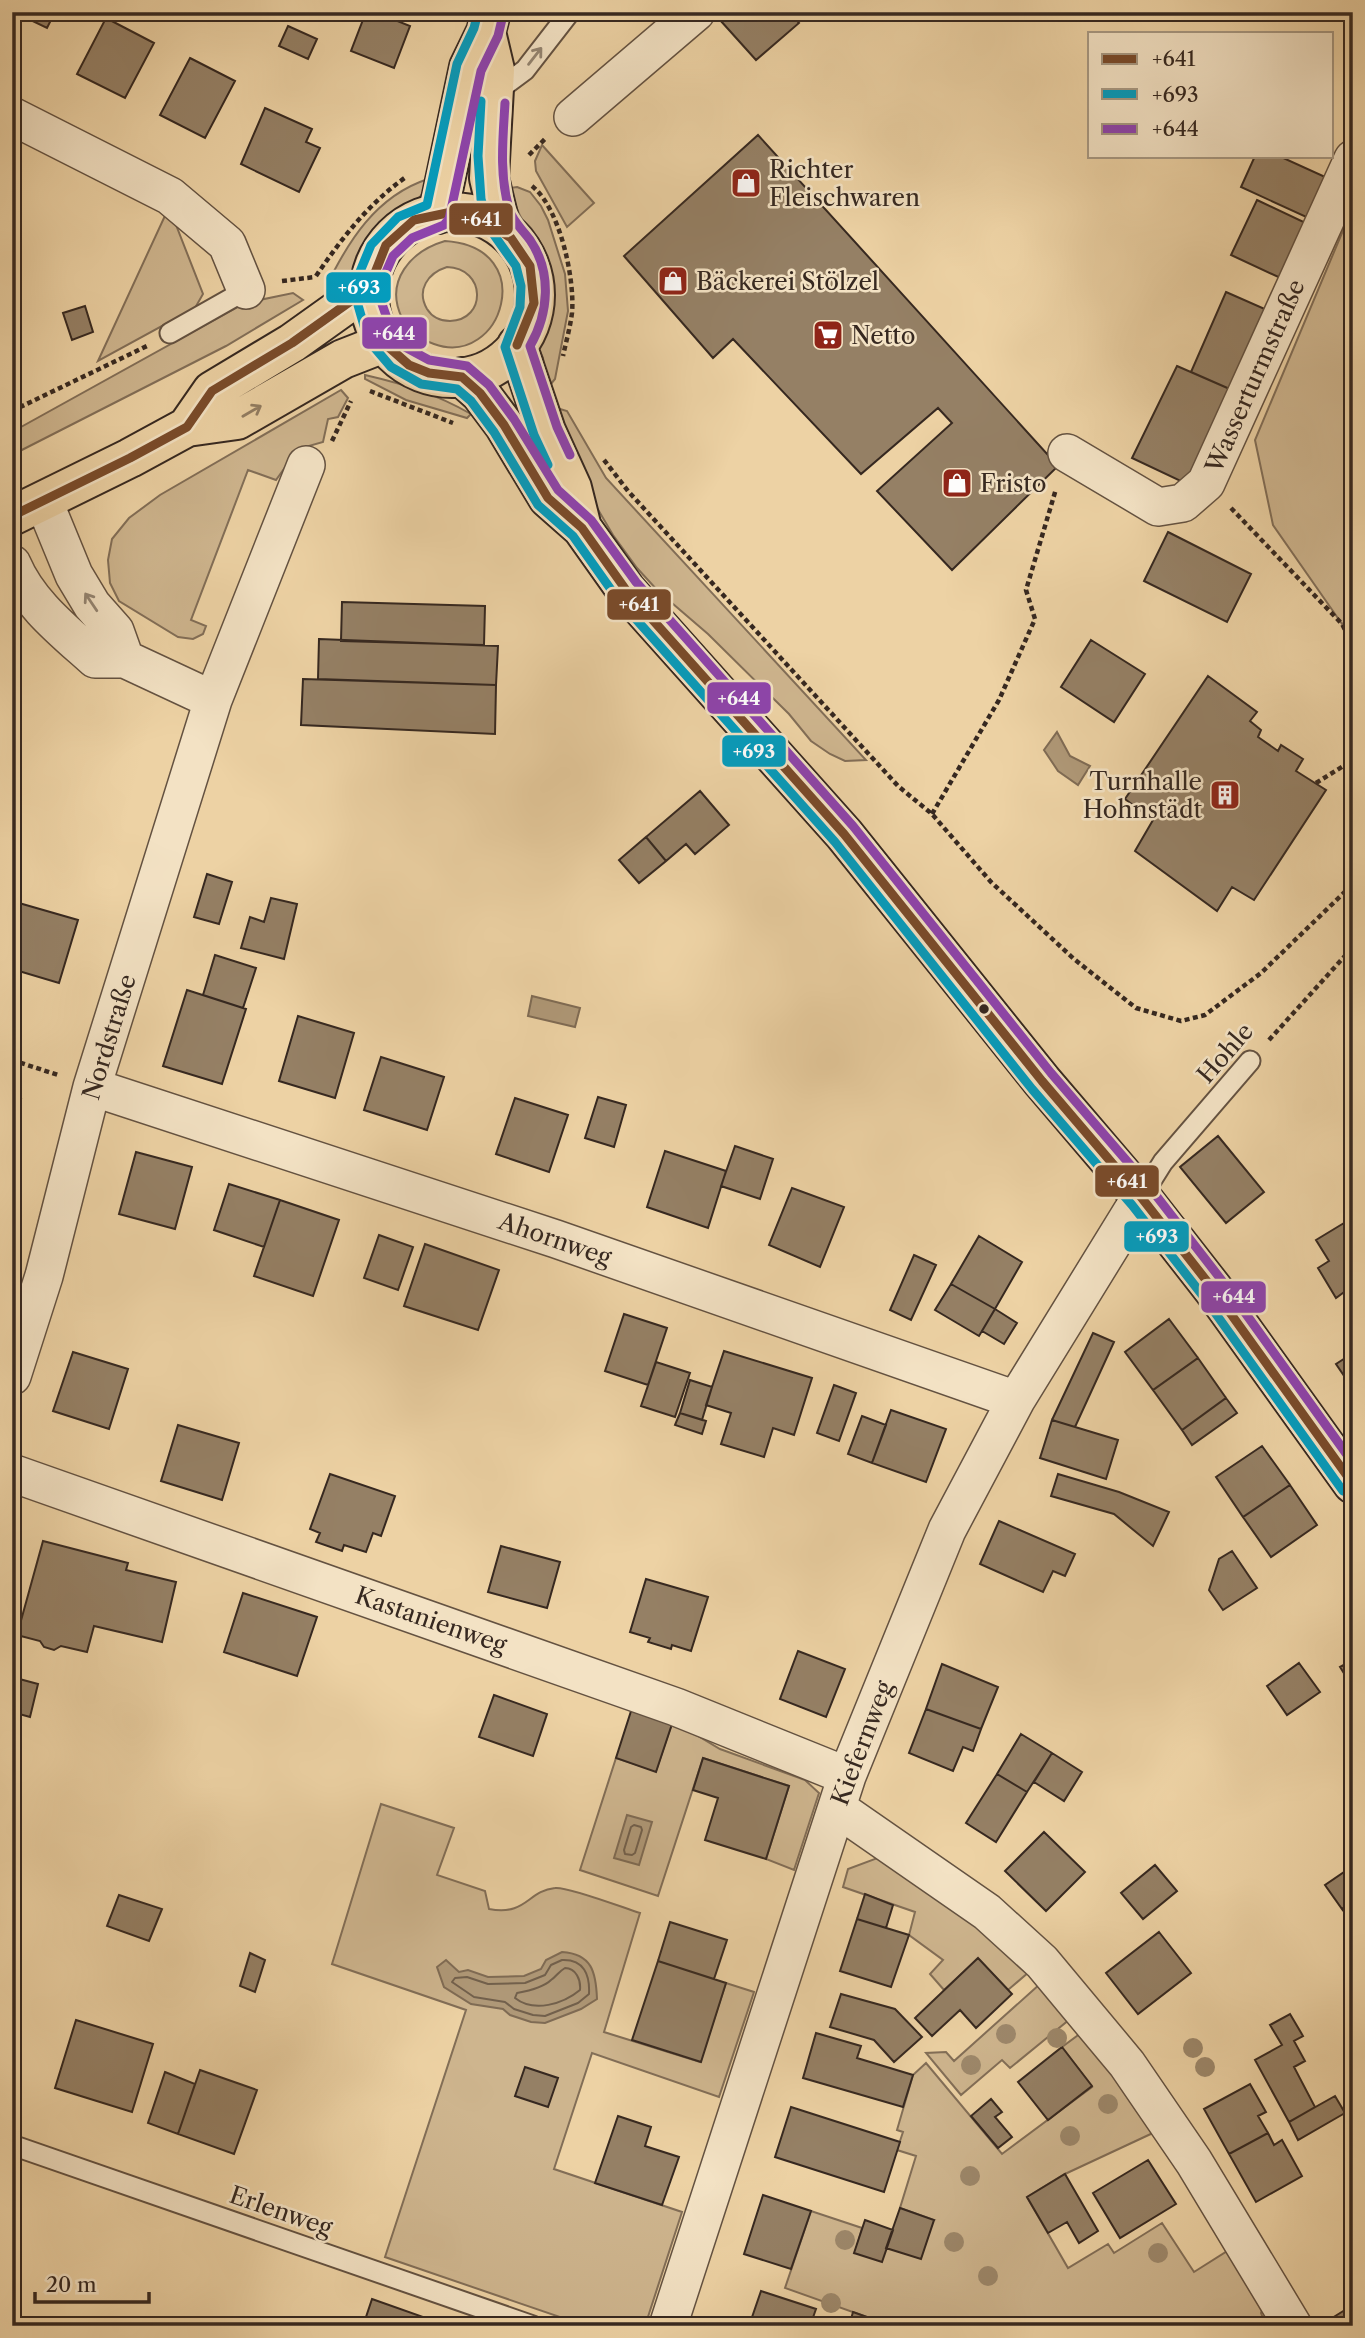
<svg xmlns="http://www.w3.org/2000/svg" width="1365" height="2338" viewBox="0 0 1365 2338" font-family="'Libre Caslon Text',serif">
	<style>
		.green { fill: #ceb58e; stroke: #826e57; stroke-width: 2; fill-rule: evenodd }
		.water { fill: #af9877; stroke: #7f6b54; stroke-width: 2 }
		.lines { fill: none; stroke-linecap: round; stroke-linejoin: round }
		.shore { stroke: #72604c; stroke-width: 2 }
		.building { fill: #958065; stroke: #362820; stroke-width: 2 }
		.lane-casing { stroke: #645241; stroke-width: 23 }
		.street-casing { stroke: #645241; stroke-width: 40 }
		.primary-casing { stroke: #362820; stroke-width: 42 }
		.path { stroke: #362820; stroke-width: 4.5; stroke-dasharray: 5 3.5; stroke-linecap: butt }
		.lane { stroke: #f3e2c4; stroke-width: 19 }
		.street { stroke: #f3e2c4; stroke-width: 37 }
		.primary { stroke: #edd2a4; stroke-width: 38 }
		.bus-1-casing { stroke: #f3e2c4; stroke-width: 14 }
		.bus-2-casing { stroke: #f3e2c4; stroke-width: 14 }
		.bus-3-casing { stroke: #f3e2c4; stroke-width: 14 }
		.bus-1 { stroke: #7a4b2a; stroke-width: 9 }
		.bus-2 { stroke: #059cbd; stroke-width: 9 }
		.bus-3 { stroke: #8e44ad; stroke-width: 9 }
		.tree { fill: #9d886b }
		.oneway { stroke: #948572 }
		.oneway2 { stroke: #927d62 }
		.bus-dot { fill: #362820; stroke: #f3e2c4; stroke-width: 2.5 }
		.labels { text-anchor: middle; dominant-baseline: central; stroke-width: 5; stroke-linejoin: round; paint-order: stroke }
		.poi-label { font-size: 24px; fill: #362820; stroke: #f3e2c4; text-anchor: start }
		.street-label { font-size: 24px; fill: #362820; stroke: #f3e2c4 }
		.line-badge { stroke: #f3e2c4; stroke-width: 2.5 }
		.badge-label { font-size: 19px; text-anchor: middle; font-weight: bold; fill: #fff }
	</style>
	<rect width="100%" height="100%" fill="#edd2a4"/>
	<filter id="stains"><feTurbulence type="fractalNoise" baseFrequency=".00286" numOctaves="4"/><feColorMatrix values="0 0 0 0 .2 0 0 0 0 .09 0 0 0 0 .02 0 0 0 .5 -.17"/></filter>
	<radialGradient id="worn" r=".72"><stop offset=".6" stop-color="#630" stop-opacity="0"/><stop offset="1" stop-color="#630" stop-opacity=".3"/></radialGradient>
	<path class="green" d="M542 145 594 203 567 227 536 171 535 161Z
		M428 179 431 182 419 198 386 219 366 239 353 272 341 286 326 299 325 289C348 241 376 196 428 179Z
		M517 187 530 192 541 206 548 220 565 274 568 311 555 379 546 390 543 358 539 349C553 307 562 270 533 231 530 226 525 223 522 219 516 210 514 198 510 188Z
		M169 207 203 294 195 308 98 361Z
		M1347 221 1353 225V617L1342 624 1273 525 1255 440Z
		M445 241C541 247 502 369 434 344 420 339 409 331 402 318 384 281 411 251 445 241ZM447 267C486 268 487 320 450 321 441 321 432 317 427 309 416 290 428 273 447 267Z
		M293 293 303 300 226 346 12 455V432L245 303Z
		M365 375C404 384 436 394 471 414L467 418 406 400 365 379Z
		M341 390 348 398 338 417 328 419 323 442 298 449 276 480 248 470 191 620 206 626 203 634 193 639 178 637 119 601 110 583 108 560 112 539 129 518 160 495Z
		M560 409 567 411 606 478 866 760 845 761 830 754 811 741 789 714 708 634 658 591 637 568 613 535 590 496 552 411Z
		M673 1721 720 1749 805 1780 819 1793 794 1870 766 1859 789 1786 703 1758 658 1896 580 1870 616 1758 656 1771Z
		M381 1804 454 1828 437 1875 485 1891 489 1909C527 1916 527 1891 555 1888 567 1886 624 1908 640 1913L604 2032 700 2062 726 1983 754 1992 719 2097 592 2053 554 2169 682 2212 645 2326H586L385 2257 466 2010 332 1964Z
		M880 1857 968 1920 1029 1972 1008 1990 978 1959 944 1990 930 1974 943 1960 909 1935 915 1912 843 1887 848 1869Z
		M1040 1984 1070 2019 1010 2068 1002 2060 961 2095 926 2053 946 2052 954 2061Z
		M1081 2033 1155 2132 1065 2174 1027 2197 1068 2268 1108 2244 1114 2253 1162 2223 1194 2272 1229 2250 1264 2305 1261 2313 1263 2318 1252 2326H892L785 2288 811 2211 862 2228 855 2253 886 2248 934 2220 900 2208 916 2156 897 2150 903 2132 897 2130 913 2075 926 2063 1002 2154 1092 2087 1062 2047Z"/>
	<path class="water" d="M1057 732 1070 756 1090 766 1078 785 1058 771 1044 750Z
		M532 996 580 1008 575 1027 528 1016Z
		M627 1815 652 1822 639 1865 614 1858Z
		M562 1952C592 1954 596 1972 597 1999L581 2009 545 2023 531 2022 510 2015 503 2009 471 2004 444 1987 437 1967 446 1960 459 1972 468 1970 488 1977 524 1976 541 1969 546 1960Z"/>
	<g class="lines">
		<path class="shore" d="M634 1825 641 1827 642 1830 635 1853 632 1855 625 1854 624 1850 631 1827Z
			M562 1960C584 1959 590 1975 589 1994L578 2003 545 2016 533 2015 514 2009 505 2002 474 1997 452 1982 455 1978 467 1977 488 1984 525 1983 545 1975 551 1965Z
			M565 1968C576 1968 581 1980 580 1990 563 2004 534 2013 515 1998L517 1993C528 1991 543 1988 551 1980 557 1976 558 1972 565 1968Z"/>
	</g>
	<path class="building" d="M19 12H55L47 28 18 14Z
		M366 12H375L410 26 394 68 351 51Z
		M729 12H790L799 23 756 60 720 20Z
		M106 18 154 43 125 98 77 74Z
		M288 26 317 39 308 59 279 46Z
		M190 58 235 81 205 138 160 115Z
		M265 108 312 129 306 142 320 148 299 192 241 164Z
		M758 135 1058 466 952 570 877 491 952 423 938 408 861 474 733 339 713 358 624 256Z
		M1255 156H1279L1334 181 1315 221 1241 187Z
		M1257 200 1312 226 1287 281 1231 255Z
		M1226 292 1267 310 1232 390 1191 372Z
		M85 306 93 332 72 340 63 313Z
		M1177 366 1232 390 1189 485 1132 458Z
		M1168 532 1251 574 1227 622 1144 581Z
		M342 602 485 606 484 645 341 641Z
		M319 639 498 646 496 685 318 679Z
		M1091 640 1145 674 1114 722 1061 687Z
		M1208 676 1257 712 1250 721 1261 730 1258 737 1278 751 1281 745 1303 759 1296 771 1326 790 1254 900 1232 887 1217 911 1135 851 1153 820 1125 799Z
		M303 679 496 685 495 734 301 725Z
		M700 791 729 825 695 854 686 844 666 861 646 837Z
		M646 837 666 861 639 883 619 860Z
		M207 874 232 882 219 924 194 917Z
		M271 898 297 904 284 959 241 948 250 917 264 922Z
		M12 901 78 920 59 983 12 969Z
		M215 955 256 968 243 1008 203 995Z
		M187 990 246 1009 222 1084 163 1066Z
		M298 1016 354 1033 335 1098 279 1081Z
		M381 1057 444 1077 427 1130 364 1110Z
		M12 1096 21 1099 12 1130Z
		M598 1097 626 1105 614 1147 585 1138Z
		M515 1098 568 1115 549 1172 496 1154Z
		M1218 1136 1264 1192 1226 1223 1180 1167Z
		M735 1146 773 1159 760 1199 721 1186Z
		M665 1151 726 1171 708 1228 647 1207Z
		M136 1152 192 1167 175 1229 119 1214Z
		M229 1184 280 1200 264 1247 214 1230Z
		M792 1188 844 1207 820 1267 769 1245Z
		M280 1200 339 1220 313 1296 254 1276Z
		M1344 1223 1353 1237V1300L1347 1290 1336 1298 1318 1268 1329 1261 1316 1240Z
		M379 1235 413 1247 398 1290 364 1278Z
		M979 1236 1022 1262 995 1309 951 1284Z
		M425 1244 499 1270 478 1330 404 1306Z
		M914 1255 936 1265 911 1320 890 1310Z
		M951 1284 995 1309 979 1336 935 1310Z
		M995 1309 1017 1323 1004 1344 982 1331Z
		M624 1314 667 1328 648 1385 605 1371Z
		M1169 1319 1198 1358 1153 1390 1125 1352Z
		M1093 1333 1114 1342 1075 1427 1052 1420Z
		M724 1351 812 1378 794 1435 773 1428 764 1457 721 1444 731 1413 706 1405Z
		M73 1352 128 1369 109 1429 53 1411Z
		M1353 1353V1389L1336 1364Z
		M1198 1358 1226 1398 1182 1430 1153 1390Z
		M656 1362 690 1373 675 1417 641 1406Z
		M690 1380 712 1387 702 1420 680 1413Z
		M834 1385 856 1393 839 1441 817 1433Z
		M1226 1398 1237 1413 1192 1445 1182 1430Z
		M891 1410 946 1429 926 1482 872 1463Z
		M680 1413 706 1421 702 1434 675 1425Z
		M862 1416 886 1425 872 1463 848 1454Z
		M1052 1420 1118 1440 1106 1479 1040 1458Z
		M178 1425 239 1443 222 1500 161 1481Z
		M1262 1446 1290 1485 1243 1517 1216 1477Z
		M330 1474 395 1496 381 1536 373 1533 366 1552 344 1545 342 1551 316 1542 320 1533 310 1529Z
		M1058 1474 1119 1492 1169 1512 1153 1546 1114 1514 1051 1496Z
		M1290 1485 1317 1525 1271 1557 1243 1517Z
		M999 1521 1075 1554 1065 1576 1053 1571 1043 1592 980 1564Z
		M43 1541 128 1563 126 1570 176 1582 162 1642 94 1626 87 1652 61 1646 54 1650 44 1647 40 1641 17 1635Z
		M501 1546 560 1562 547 1608 488 1592Z
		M1232 1551 1257 1588 1223 1610 1209 1590 1219 1559Z
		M646 1579 708 1597 691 1651 672 1645 671 1649 648 1642 650 1638 630 1632Z
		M243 1593 317 1617 297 1676 224 1652Z
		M798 1651 845 1669 826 1717 780 1699Z
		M1353 1660V1688L1340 1667Z
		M1299 1663 1320 1692 1287 1715 1267 1686Z
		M942 1664 998 1687 981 1729 926 1709Z
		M12 1677 38 1684 30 1717 12 1712Z
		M494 1695 547 1714 533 1756 479 1737Z
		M632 1708 673 1721 656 1772 616 1758Z
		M926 1709 981 1729 973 1751 963 1747 953 1771 909 1753Z
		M1021 1734 1052 1753 1027 1792 997 1774Z
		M1052 1753 1082 1772 1064 1801 1034 1782Z
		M703 1758 789 1786 766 1859 705 1840 718 1798 693 1790Z
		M997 1774 1027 1792 996 1842 966 1823Z
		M1044 1832 1085 1872 1046 1911 1005 1871Z
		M1155 1865 1177 1891 1143 1919 1121 1893Z
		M1353 1866V1901L1342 1909 1325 1885Z
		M865 1894 893 1905 886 1928 857 1919Z
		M119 1895 162 1909 149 1941 107 1926Z
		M1353 1901V1924L1342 1909Z
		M857 1919 909 1935 891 1987 840 1971Z
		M670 1922 727 1940 714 1979 658 1961Z
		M1159 1932 1191 1973 1138 2014 1106 1973Z
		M250 1953 265 1960 255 1992 240 1986Z
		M978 1958 1012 1994 976 2028 960 2010 932 2036 915 2018Z
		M658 1961 726 1983 701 2062 632 2040Z
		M841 1994 895 2009 922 2037 894 2062 874 2040 830 2027Z
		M1290 2014 1303 2036 1294 2041 1305 2061 1294 2067 1315 2107 1289 2122 1255 2060 1282 2045 1270 2025Z
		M76 2020 153 2044 132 2112 55 2088Z
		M816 2033 861 2046 857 2058 913 2075 903 2107 803 2078Z
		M1062 2047 1092 2086 1048 2120 1018 2082Z
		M525 2067 558 2078 548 2107 515 2096Z
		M200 2070 257 2090 234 2154 178 2134Z
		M165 2072 195 2084 178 2134 148 2123Z
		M1250 2084 1266 2112 1258 2116 1268 2133 1229 2154 1204 2109Z
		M1335 2096 1345 2113 1298 2140 1289 2122Z
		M991 2099 1002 2112 995 2117 1012 2137 998 2148 971 2116Z
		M791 2107 900 2142 884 2192 775 2157Z
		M618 2116 651 2127 645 2146 679 2157 662 2205 595 2183Z
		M1268 2133 1274 2145 1282 2140 1302 2176 1256 2202 1229 2154Z
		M1148 2160 1176 2204 1120 2238 1093 2193Z
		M1065 2174 1098 2231 1079 2243 1067 2222 1048 2233 1027 2197Z
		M763 2195 811 2211 791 2269 744 2254Z
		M900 2208 934 2220 921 2259 886 2248Z
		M865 2220 893 2230 882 2262 854 2253Z
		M761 2291 816 2309 810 2326H749Z
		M372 2299 426 2318 423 2326H363Z
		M1353 2305V2326H1336L1332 2318Z
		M853 2312 892 2326H849Z"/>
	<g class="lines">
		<g class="lane-casing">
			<path id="lane" d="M494 93 525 70 570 12
				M170 333 246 290
				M1141 1197 1163 1162 1250 1061
				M12 2145 533 2326"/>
		</g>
		<g class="street-casing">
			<path id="street" d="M12 116 170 196 227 244 246 290
				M573 117 696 12
				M1067 453 1158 507 1183 503 1206 483 1353 159
				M44 502 74 575 92 605 115 631 125 659
				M12 564C29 604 64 631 95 659H125L213 700
				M92 1087 556 1239 1016 1400
				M12 1376 44 1276 92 1087 213 700 306 465
				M12 1473 676 1707 847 1776
				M837 1808 987 1912 1042 1962 1127 2064 1194 2162 1293 2326
				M668 2326 847 1776 947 1530 1016 1400 1141 1197"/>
		</g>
		<g class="primary-casing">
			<path id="primary" d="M486 32 495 70 489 178 501 228
				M369 295a83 83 0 1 1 166 0a83 83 0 1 1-166 0Z
				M438 214 469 67 486 32 491 12
				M517 345 546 431 572 488 582 528
				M462 377 480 393 504 425 548 498 582 528 626 590 844 834 1042 1081 1141 1197 1213 1289 1353 1484
				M187 427 212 391 292 343 369 288
				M12 516 130 458 187 427 237 420 343 359 384 343"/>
		</g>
		<path class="path" d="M529 155 545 139
			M532 186C560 208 575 279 572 313 570 328 566 342 563 356
			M316 276C342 238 368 204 406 177
			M282 281 315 277
			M370 391 453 423
			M12 411 147 346
			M332 441 351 401
			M604 460 628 491 898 786 932 814 991 882 1074 959 1136 1008 1181 1021 1205 1015 1261 973 1353 884
			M1231 508 1342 624 1353 646
			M1316 783 1353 760
			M932 814 999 700 1035 619 1026 590 1056 489
			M1269 1040 1353 947
			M12 1060 58 1075"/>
		<use href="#lane" class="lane"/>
		<use href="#street" class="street"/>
		<use href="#primary" class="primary"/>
		<g class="bus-1-casing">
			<path id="bus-1" d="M369 288 386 245 414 220 447 213 482 219 511 238 530 266 534 303 517 345
				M384 343 409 365 429 373 462 377 480 393 504 425 548 498 582 528 626 590 844 834 1042 1081 1141 1197 1213 1289 1353 1484
				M12 516 130 458 187 427 212 391 292 343 369 288"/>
		</g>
		<g class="bus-2-casing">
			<path id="bus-2" d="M478 12 474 28 457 64 427 205 398 217 371 245 359 274 358 305 368 340 391 367 421 384 457 389 471 401 494 432 538 505 573 536 617 598 835 842 1032 1089 1132 1205 1203 1296 1343 1491
				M481 101 478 156 481 199 489 228 516 266 521 286 520 307 505 347 534 435 548 465"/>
		</g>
		<g class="bus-3-casing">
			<path id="bus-3" d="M503 15 498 36 481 71 449 219 444 225 412 238 393 256 383 279 382 304 390 327 405 347 429 360 467 366 489 385 514 419 558 490 591 520 636 582 853 826 1051 1073 1151 1189 1223 1282 1353 1463
				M505 103C503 138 499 174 509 209 513 222 522 229 530 240 552 272 549 313 530 346L557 427 570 455"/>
		</g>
		<use href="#bus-1" class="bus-1"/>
		<use href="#bus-2" class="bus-2"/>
		<use href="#bus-3" class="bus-3"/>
	</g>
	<g class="tree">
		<circle cx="1006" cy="2034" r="10"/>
		<circle cx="1057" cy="2038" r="10"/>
		<circle cx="1193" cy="2048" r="10"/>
		<circle cx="971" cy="2065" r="10"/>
		<circle cx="1205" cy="2067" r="10"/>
		<circle cx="1108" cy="2104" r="10"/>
		<circle cx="1070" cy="2136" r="10"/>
		<circle cx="970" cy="2176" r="10"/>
		<circle cx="845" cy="2240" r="10"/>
		<circle cx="954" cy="2242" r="10"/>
		<circle cx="1158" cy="2253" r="10"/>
		<circle cx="988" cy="2276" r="10"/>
		<circle cx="831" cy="2303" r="10"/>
	</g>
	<defs><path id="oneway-shaft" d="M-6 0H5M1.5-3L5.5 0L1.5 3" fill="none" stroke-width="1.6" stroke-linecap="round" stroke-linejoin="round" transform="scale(1.75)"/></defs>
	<g class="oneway">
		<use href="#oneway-shaft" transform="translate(535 56) rotate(-52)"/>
		<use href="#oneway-shaft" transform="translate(91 602) rotate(-124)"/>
	</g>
	<use class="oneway2" href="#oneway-shaft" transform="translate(252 411) rotate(-30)"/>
	<defs>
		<g id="shop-square" transform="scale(1.575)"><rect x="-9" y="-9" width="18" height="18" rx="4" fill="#8f2418" stroke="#f3e2c4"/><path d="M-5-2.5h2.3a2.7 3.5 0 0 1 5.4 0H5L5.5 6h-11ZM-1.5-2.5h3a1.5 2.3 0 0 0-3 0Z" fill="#fff"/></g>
		<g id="supermarket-square" transform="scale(1.575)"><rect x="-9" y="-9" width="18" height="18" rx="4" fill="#8f2418" stroke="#f3e2c4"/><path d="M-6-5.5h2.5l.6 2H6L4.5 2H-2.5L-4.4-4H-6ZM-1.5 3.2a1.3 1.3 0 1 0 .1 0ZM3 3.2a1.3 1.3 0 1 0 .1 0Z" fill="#fff"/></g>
		<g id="building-square" transform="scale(1.575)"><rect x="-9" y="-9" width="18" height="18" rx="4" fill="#8f2418" stroke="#f3e2c4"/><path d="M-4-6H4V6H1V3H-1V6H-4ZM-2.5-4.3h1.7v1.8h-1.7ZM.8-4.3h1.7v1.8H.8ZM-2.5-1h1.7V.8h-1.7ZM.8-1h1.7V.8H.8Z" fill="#fff"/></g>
	</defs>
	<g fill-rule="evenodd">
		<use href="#shop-square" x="746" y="183"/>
		<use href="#shop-square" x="673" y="281"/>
		<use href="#supermarket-square" x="828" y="335"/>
		<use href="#shop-square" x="957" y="483"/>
		<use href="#building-square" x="1225" y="795"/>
	</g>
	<circle class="bus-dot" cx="984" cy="1009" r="6"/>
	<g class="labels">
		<g class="poi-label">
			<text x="769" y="169">Richter<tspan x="769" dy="28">Fleischwaren</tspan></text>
			<text x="696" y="281">Bäckerei Stölzel</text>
			<text x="851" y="335">Netto</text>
			<text x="980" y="483">Fristo</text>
			<text x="1202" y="781" text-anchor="end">Turnhalle<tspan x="1202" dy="28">Hohnstädt</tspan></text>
		</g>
		<g class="street-label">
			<text transform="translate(1255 376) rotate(-66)">Wasserturmstraße</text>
			<text transform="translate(109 1037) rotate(-73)">Nordstraße</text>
			<text transform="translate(1225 1053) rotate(-49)">Hohle</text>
			<text transform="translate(555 1239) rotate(19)">Ahornweg</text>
			<text transform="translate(431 1620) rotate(19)">Kastanienweg</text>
			<text transform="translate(862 1743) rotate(-69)">Kiefernweg</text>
			<text transform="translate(281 2211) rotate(19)">Erlenweg</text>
		</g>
	</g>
	<g class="line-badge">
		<rect x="448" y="202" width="66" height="34" rx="7" fill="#7a4b2a"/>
		<rect x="325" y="271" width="67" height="33" rx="7" fill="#059cbd"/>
		<rect x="361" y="316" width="67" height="34" rx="7" fill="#8e44ad"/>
		<rect x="606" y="588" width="66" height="33" rx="7" fill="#7a4b2a"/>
		<rect x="706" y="681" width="66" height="34" rx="7" fill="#8e44ad"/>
		<rect x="721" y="734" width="66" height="34" rx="7" fill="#059cbd"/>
		<rect x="1094" y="1164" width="66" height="34" rx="7" fill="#7a4b2a"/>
		<rect x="1123" y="1220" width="67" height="33" rx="7" fill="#059cbd"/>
		<rect x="1200" y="1280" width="67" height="34" rx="7" fill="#8e44ad"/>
	</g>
	<g class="badge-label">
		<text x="481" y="226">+641</text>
		<text x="359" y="294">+693</text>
		<text x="394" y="340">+644</text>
		<text x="639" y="611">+641</text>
		<text x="739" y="705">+644</text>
		<text x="754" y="758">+693</text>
		<text x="1127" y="1188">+641</text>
		<text x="1157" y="1243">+693</text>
		<text x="1234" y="1303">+644</text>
	</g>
	<rect width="1365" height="2338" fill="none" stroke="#edd2a4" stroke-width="42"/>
	<rect x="14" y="14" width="1337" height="2310" fill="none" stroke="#362820" stroke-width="3.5"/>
	<rect x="21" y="21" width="1323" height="2296" fill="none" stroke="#362820" stroke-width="2"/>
	<rect x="1088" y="32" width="245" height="126" fill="#f3e2c4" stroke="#a79882" stroke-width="2"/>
	<rect x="1102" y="54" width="35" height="10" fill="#7a4b2a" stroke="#a79882" stroke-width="2"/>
	<text x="1152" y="66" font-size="21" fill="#362820">+641</text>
	<rect x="1102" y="89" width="35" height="10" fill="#059cbd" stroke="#a79882" stroke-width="2"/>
	<text x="1152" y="102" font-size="21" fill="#362820">+693</text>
	<rect x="1102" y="124" width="35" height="10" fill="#8e44ad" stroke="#a79882" stroke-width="2"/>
	<text x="1152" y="136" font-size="21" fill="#362820">+644</text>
	<path d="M35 2292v10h114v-10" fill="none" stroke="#362820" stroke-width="3.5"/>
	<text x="46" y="2292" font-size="21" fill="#362820" stroke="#f3e2c4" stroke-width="5" paint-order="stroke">20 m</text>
	<rect width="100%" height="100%" filter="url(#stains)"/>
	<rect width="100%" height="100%" fill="url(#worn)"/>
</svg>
